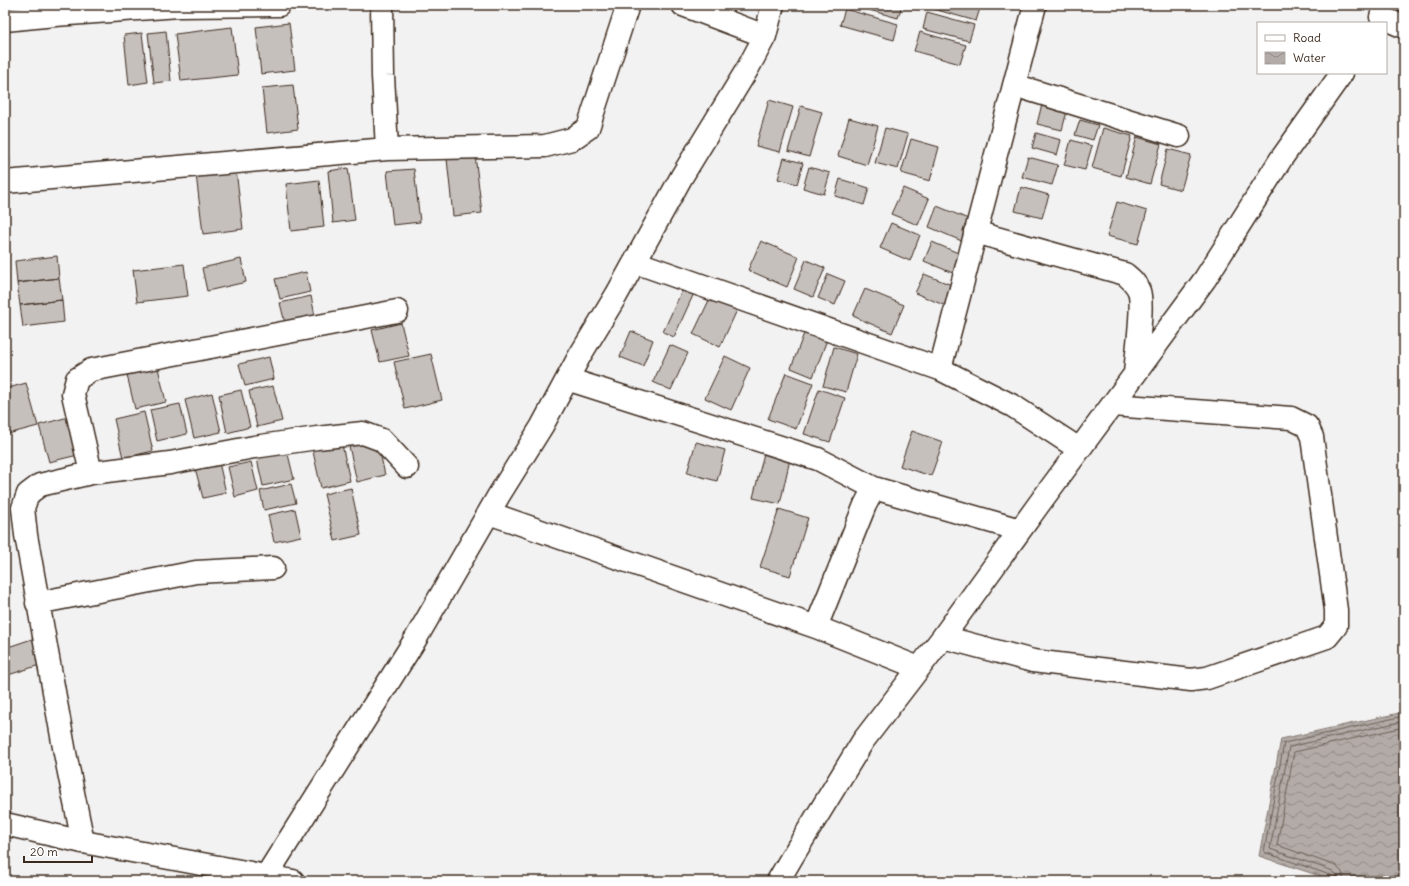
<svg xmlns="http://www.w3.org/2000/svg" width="1409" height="886" viewBox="0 0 1409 886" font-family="Delius,sans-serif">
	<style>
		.water { fill: url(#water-waves); stroke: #827770 }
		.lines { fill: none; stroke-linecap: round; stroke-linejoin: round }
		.shore { stroke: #6b5e55; stroke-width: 1 }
		.building { fill: #c6c0bd; stroke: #3b2a1e }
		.minor-casing { stroke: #3b2a1e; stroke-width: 25 }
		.major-casing { stroke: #3b2a1e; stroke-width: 25 }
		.minor { stroke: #fff; stroke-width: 22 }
		.major { stroke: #fff; stroke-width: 22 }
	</style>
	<defs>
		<pattern id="water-waves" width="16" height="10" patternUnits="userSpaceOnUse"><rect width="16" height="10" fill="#b2aba7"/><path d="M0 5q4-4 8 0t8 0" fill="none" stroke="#928b87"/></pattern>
	</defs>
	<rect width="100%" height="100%" fill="#f3f2f2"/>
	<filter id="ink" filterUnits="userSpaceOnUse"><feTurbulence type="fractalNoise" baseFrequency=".025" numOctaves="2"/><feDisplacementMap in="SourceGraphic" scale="8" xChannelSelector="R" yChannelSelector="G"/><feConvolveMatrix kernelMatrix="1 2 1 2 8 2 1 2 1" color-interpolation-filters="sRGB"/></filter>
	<g filter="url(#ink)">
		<path class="water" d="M1404 712V881H1335L1259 856 1281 739Z"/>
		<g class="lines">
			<path class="shore" d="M1333 881V878L1330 875 1264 852 1284 743 1404 716
				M1338 881 1337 875 1333 871 1270 849 1289 747 1404 721
				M1344 881 1342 872 1336 866 1277 845 1294 752 1404 727"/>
		</g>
		<path class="building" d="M851 5H902L898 18Z
			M931 5H981L976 21 930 8Z
			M845 9 898 24 894 40 840 25Z
			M927 12 974 25 969 41 923 29Z
			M289 23 295 70 261 74 256 27Z
			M232 27 238 75 181 81 175 34Z
			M166 31 171 81 154 83 148 33Z
			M920 32 966 45 960 64 914 51Z
			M142 33 148 82 129 85 124 35Z
			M293 85 298 129 267 133 262 88Z
			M769 100 793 107 780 152 756 146Z
			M5 102H7L9 130H5Z
			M1042 104 1067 111 1062 130 1037 124Z
			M801 106 822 112 809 157 788 151Z
			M849 118 878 126 867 165 838 156Z
			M1080 120 1098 125 1093 140 1075 135Z
			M885 128 908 134 898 169 875 163Z
			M1103 128 1132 136 1121 176 1092 168Z
			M1036 133 1061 140 1057 155 1032 148Z
			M5 136H8L10 163H5Z
			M1137 137 1161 144 1150 184 1126 177Z
			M911 139 939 147 930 181 901 173Z
			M1071 140 1092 146 1085 170 1064 165Z
			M1168 149 1191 155 1181 190 1159 184Z
			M475 155 482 213 453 216 447 159Z
			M1028 157 1058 165 1052 185 1022 177Z
			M784 158 803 163 797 184 778 179Z
			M809 167 830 173 824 194 803 188Z
			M348 168 355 220 333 223 328 171Z
			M414 169 420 222 393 225 387 171Z
			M236 170 243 229 203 234 196 174Z
			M840 179 869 188 864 205 835 196Z
			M319 180 324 227 291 231 286 184Z
			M1021 187 1049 195 1042 218 1015 211Z
			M903 188 929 199 918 225 891 214Z
			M1117 202 1147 211 1138 244 1107 236Z
			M937 206 973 221 964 242 929 227Z
			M891 223 920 235 910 261 880 248Z
			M761 241 799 257 787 287 748 270Z
			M932 242 963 255 955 274 924 261Z
			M57 256 59 278 17 283 15 261Z
			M241 259 246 282 207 291 202 268Z
			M806 260 825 268 813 297 794 289Z
			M184 264 188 296 137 302 133 270Z
			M306 272 310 292 280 299 275 279Z
			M828 274 845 281 835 305 818 298Z
			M924 274 954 286 946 306 915 293Z
			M59 278 62 300 20 305 17 283Z
			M684 286 695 291 674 337 663 332Z
			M865 289 904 305 892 333 853 316Z
			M311 296 315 316 285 323 280 303Z
			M711 296 738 308 720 347 693 334Z
			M62 300 64 322 23 327 20 305Z
			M401 323 409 356 380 362 372 330Z
			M806 328 828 337 813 377 791 368Z
			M631 331 653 340 643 366 620 357Z
			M670 345 688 353 671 390 653 382Z
			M834 347 857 354 846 392 823 386Z
			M431 354 442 400 405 409 394 362Z
			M725 356 750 368 731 410 705 398Z
			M269 357 274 379 245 386 239 364Z
			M158 368 166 402 135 409 127 375Z
			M786 373 813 383 796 429 768 419Z
			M26 383 38 426 8 434 5 421V389Z
			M273 386 282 421 257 427 249 391Z
			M819 389 845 398 830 442 804 434Z
			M241 390 250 427 227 433 219 395Z
			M212 393 221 432 194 438 185 400Z
			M180 404 187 434 157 441 150 410Z
			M144 412 153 451 123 458 114 419Z
			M72 416 82 454 49 462 39 425Z
			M912 431 943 442 931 476 900 466Z
			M377 439 385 475 357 482 349 446Z
			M341 440 350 481 321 488 312 447Z
			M285 442 294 479 263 486 255 450Z
			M696 442 725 450 717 481 687 473Z
			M764 453 790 459 780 504 753 498Z
			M218 458 226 493 203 498 194 464Z
			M251 462 258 491 235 497 228 467Z
			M291 484 296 503 264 510 260 491Z
			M351 488 361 535 335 541 324 494Z
			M295 509 301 536 274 542 268 515Z
			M779 509 808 518 790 576 760 567Z
			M35 638 43 664 5 676V648Z"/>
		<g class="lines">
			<g class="minor-casing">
				<path id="minor" d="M683 5 765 36
					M1381 17 1404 27
					M5 20 55 15 179 6 279 5
					M1014 85 1179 136
					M387 149 545 146 572 139 588 128 628 5
					M5 182 387 149 383 76 382 5
					M975 232 1125 274C1131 279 1136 283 1139 291 1144 305 1136 357 1135 374
					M635 262 940 369 1013 406 1079 449
					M940 369 1035 5
					M567 379 818 459 874 488 1020 530
					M91 473 73 394 77 379 91 370 397 311
					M489 513 816 627 919 668
					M37 603 196 572 273 568
					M816 627 865 505 874 488
					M943 637 1033 661 1191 680 1207 678 1327 637 1336 626V610L1312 437 1307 426 1291 418 1112 405
					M83 842 65 753 26 535 23 508 28 494 40 485 91 473 170 463 254 447 317 438 363 433 382 440 407 467
					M263 881 415 640 499 495 542 426 579 357 617 294 682 176 748 68 765 36 773 5
					M778 881 792 857 863 741 943 637 1039 504 1205 279 1281 159 1342 73"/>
			</g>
			<g class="major-casing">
				<path id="major" d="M5 824 83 842 293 881"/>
			</g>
			<use href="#minor" class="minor"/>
			<use href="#major" class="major"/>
		</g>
	</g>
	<rect width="1409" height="886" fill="none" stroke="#fff" stroke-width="20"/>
	<rect x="10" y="10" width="1389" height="866" fill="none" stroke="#3b2a1e" stroke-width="1.5" filter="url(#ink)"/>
	<rect x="1257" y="22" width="130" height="52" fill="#ffffff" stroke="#b1aaa5"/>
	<rect x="1265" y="35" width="20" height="6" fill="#ffffff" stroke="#b1aaa5"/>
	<text x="1293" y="42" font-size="12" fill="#3b2a1e">Road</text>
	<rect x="1265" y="52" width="20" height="12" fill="url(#water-waves)" stroke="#b1aaa5"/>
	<text x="1293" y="62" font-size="12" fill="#3b2a1e">Water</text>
	<path d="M24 856v6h68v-6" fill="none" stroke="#3b2a1e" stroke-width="2"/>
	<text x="30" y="856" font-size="12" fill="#3b2a1e" stroke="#ffffff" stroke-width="3" paint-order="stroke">20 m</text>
</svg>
